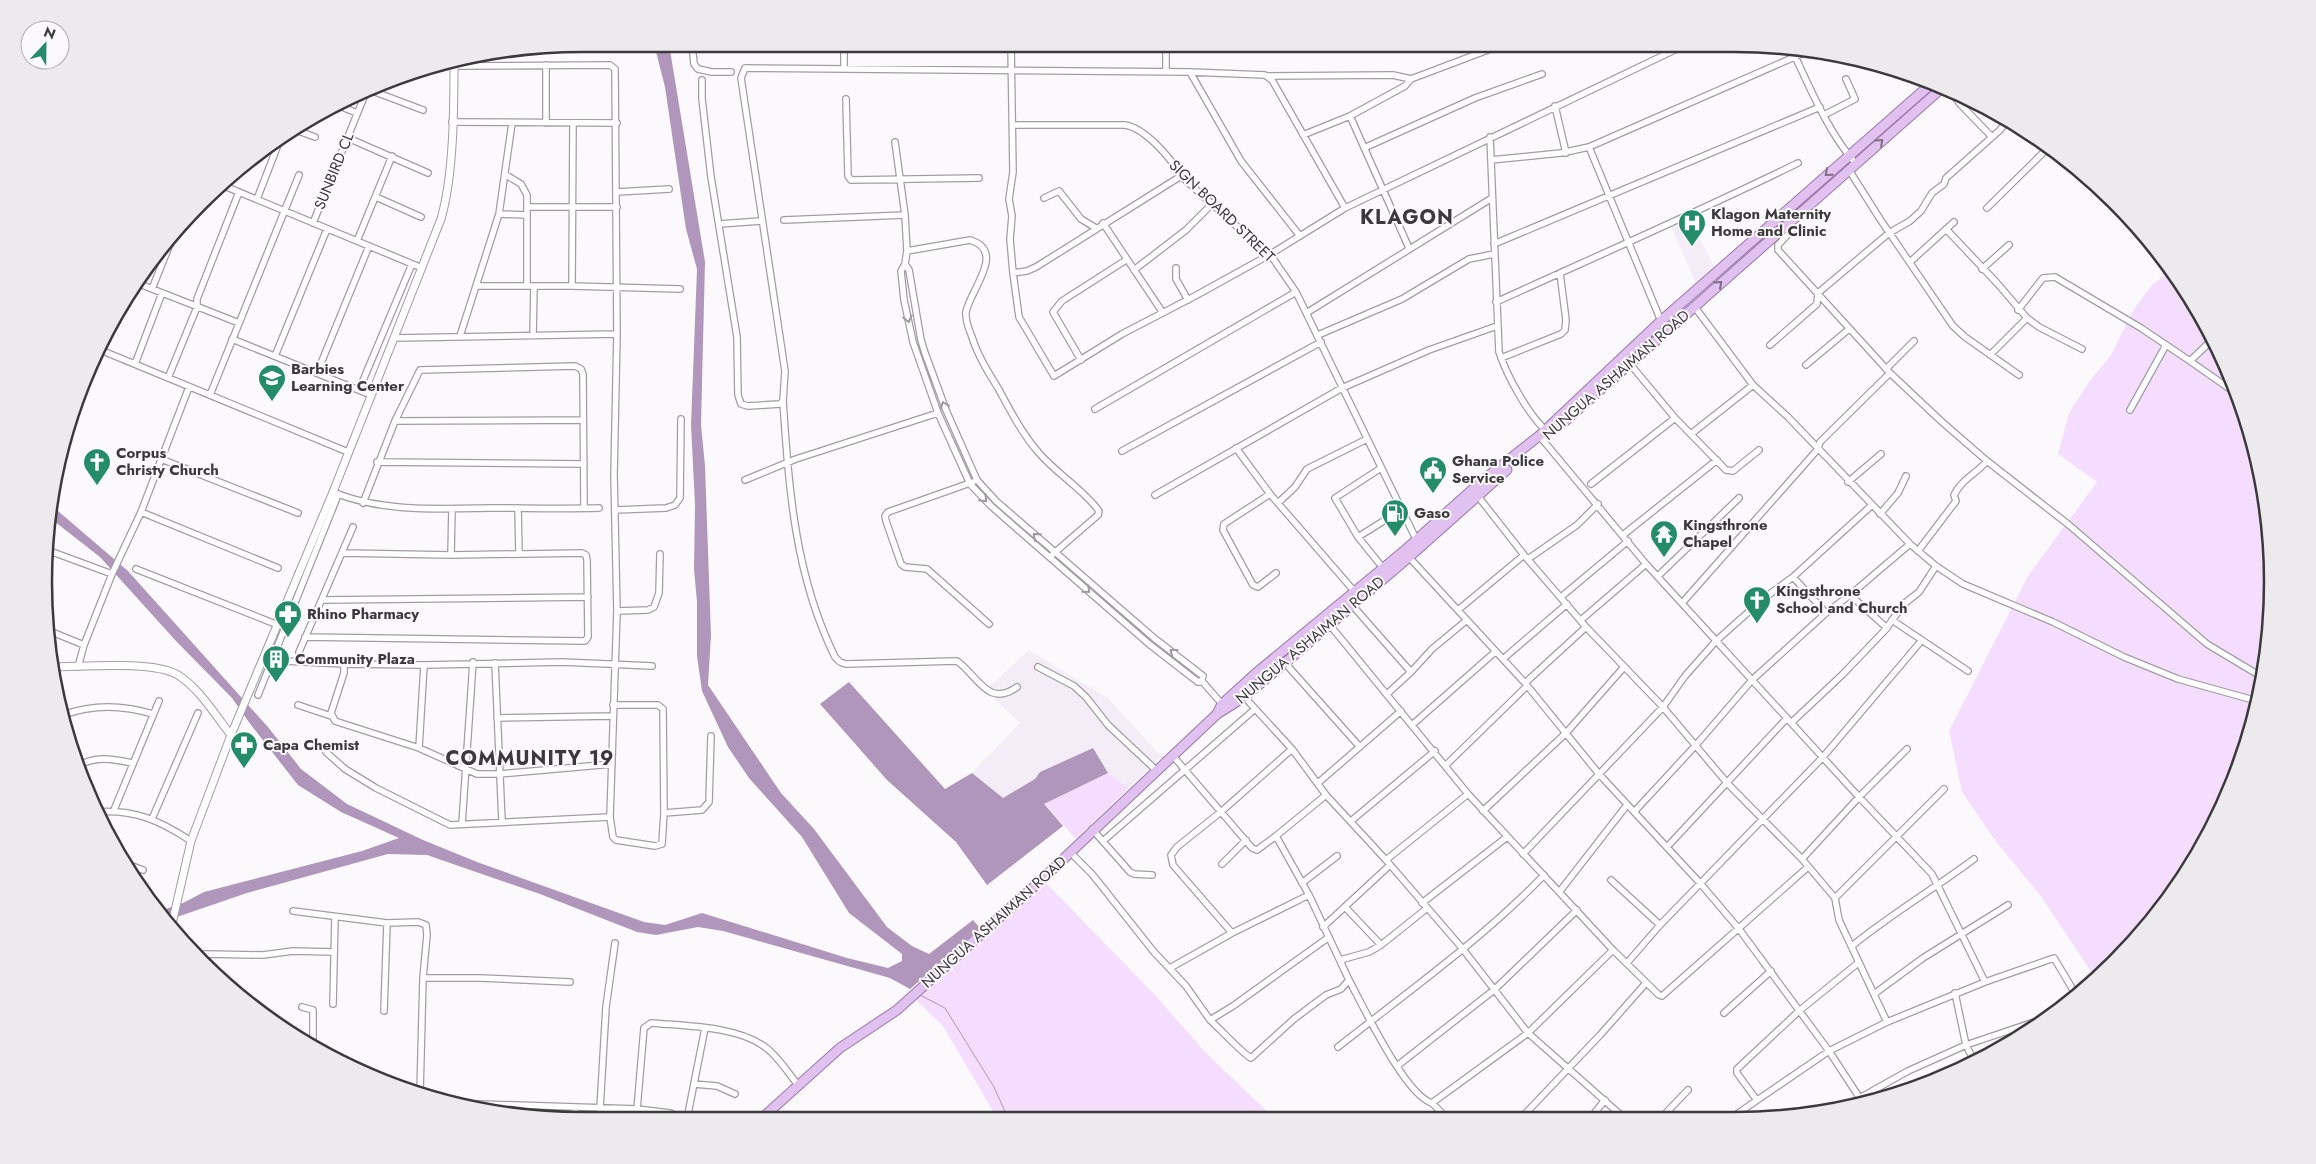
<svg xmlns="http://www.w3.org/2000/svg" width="2316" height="1164" viewBox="0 0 2316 1164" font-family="Jost,sans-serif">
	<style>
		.built { fill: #f4ecf7 }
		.green { fill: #f4ddfe }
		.water { fill: #b096bb }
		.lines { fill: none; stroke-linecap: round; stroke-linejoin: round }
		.stream { stroke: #b096bb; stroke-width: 1 }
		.minor-casing { stroke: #a19ea2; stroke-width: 8 }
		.tertiary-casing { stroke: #a19ea2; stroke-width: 9 }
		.primary-casing { stroke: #9a76aa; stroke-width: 11 }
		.minor { stroke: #fff; stroke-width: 5.5 }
		.tertiary { stroke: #fff; stroke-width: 7 }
		.primary { stroke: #e1c1ef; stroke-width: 9 }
		.oneway { stroke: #7d7083 }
		.oneway2 { stroke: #9d9c9d }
		.labels { text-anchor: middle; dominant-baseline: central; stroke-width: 4; stroke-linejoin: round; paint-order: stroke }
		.street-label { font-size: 15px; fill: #3b3a3b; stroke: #fcf9fd }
		.poi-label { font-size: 15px; font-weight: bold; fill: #3b3a3b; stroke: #fcf9fd; text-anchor: start }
		.district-label { font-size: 20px; font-weight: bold; letter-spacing: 1px; fill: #3b3a3b; stroke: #fcf9fd }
		.rim { fill: none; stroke: #3b3a3b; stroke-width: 2.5 }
	</style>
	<rect width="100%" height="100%" fill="#fcf9fd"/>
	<path class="built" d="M1689 218 1715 268 1697 286 1671 226Z
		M1029 650 1109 699 1161 756 1129 788 1108 773 1093 748 1040 772 1035 779 1003 798 972 773 1020 723 986 690Z"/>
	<path class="green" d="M2170 271 2200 313 2244 409 2268 511 2271 617 2254 721 2217 820 2139 937 2094 976 2040 895 1997 843 1962 792 1949 731 2028 576 2097 482 2058 454 2069 413 2089 382 2111 355 2134 309 2152 285Z
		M1108 773 1129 788 1076 839 1044 804Z
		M1045 882 1155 995 1206 1053 1273 1117 997 1118 943 1026 914 998 926 990Z"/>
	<path class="water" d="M654 44H669L705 262 701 425 705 466 711 635 708 685 781 793 814 829 887 927 912 946 929 954 973 920 980 928 910 989 890 978 723 931 698 927 656 935 637 932 540 894 427 855 388 854 247 893 165 921 157 912 183 903 204 892 362 851 399 838 341 812 298 785 251 725 232 698 176 641 100 557 50 518 51 505 128 571 268 727 301 769 347 804 423 840 477 862 644 922 665 925 702 913 847 958 888 968 902 961V954L849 913 802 837 749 778 728 747 702 691 697 656V602L694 569 695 505 691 425 697 269 686 229 665 87Z
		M849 682 945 789 972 773 1003 798 1035 779 1040 772 1093 748 1108 773 1044 804 1063 826 987 885 956 842 887 780 820 704Z"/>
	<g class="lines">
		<path class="stream" d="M920 995 945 1008 994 1087 1008 1118"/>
		<g class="minor-casing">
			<path id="minor" d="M692 44 694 64 698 69 712 72H731
				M1011 44 1013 172 1009 199 1012 216 1010 239 1013 273 1027 271 1036 267 1181 176
				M1166 44V72
				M1357 47 1396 45
				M1791 48C1810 87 1827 131 1856 164
				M546 65V123
				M844 69V44
				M1190 72 1241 161 1300 236
				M1268 76 1393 75 1411 79
				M702 80V99L711 177 737 337 738 395 741 404 748 406 780 404 783 401 785 371 741 78 745 68 1190 72 1265 75 1272 80 1345 208
				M370 90 423 110
				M1950 91 1961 105 1991 136
				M846 99 848 176 851 180 979 178
				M337 105 357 113
				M1555 106 1566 153
				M1824 115 1855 99 1846 79
				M1350 116 1409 248
				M452 122 617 123
				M1013 125H1125C1145 128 1171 158 1181 176L1274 260 1296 292 1417 541
				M293 129 315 137
				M1303 135 1350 116 1405 86 1411 79 1501 45
				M1490 137 1499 352C1507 376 1529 417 1549 433
				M348 138 428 173
				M895 142 905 215 907 251 905 264 901 271 904 300 913 342 938 413 970 484 991 506 1149 644 1198 682H1201L1203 676 1154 638 1055 552 996 501 977 480 946 410 925 353 921 340 909 270 905 264
				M1589 147 1661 321
				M1364 148 1475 98 1542 74
				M1491 160 1561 153 1589 147 1808 51
				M1849 170 1880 219 1953 326 1965 337 2019 375
				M506 175 521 184 527 195V286
				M222 185 422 268
				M617 192 669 189
				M376 197 421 217
				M1044 198 1059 191 1081 219 1096 228
				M257 199 281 137
				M527 207H617
				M1987 208 2049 147
				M499 214 527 215
				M784 220 905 215
				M1791 221 1792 230 1778 245V250L1890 373 1941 421 1987 461 2069 525 2207 644 2257 674
				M313 223 366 92
				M1103 223 1163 313
				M719 224 761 221
				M1946 229 1997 283 2027 318 2039 327 2082 349
				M357 241 392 156
				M1494 244 1820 107
				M907 251 970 240C1007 251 970 290 966 312 965 321 969 329 972 337 978 356 988 372 998 388 1010 410 1022 434 1039 453 1057 474 1083 489 1099 511L1098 515 1053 554
				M1910 262 1954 222
				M1176 268V279L1188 300
				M1982 269 2009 245
				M1134 270 1186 230 1213 203
				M1013 273 1019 317 1054 376 1122 334 1195 296 1269 255 1345 208 1685 45
				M137 283 239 323
				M476 286H572L680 289
				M572 286 573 123
				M152 289 176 229
				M1496 302C1597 256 1698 212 1798 163
				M1694 306 1753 385 1788 417 1910 544 1936 566 1963 584 2053 622 2124 657 2178 679 2257 701
				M2018 310 2043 278 2055 277 2141 328 2190 361 2212 340
				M1308 312 1492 198
				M533 335 534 286
				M1318 335 1402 299 1469 259 1494 254
				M460 336 499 214 512 123
				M394 338 617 334 615 69 610 65 454 66
				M232 339 371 395
				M1770 345 1817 304 1818 293 1889 233 1910 221 1921 211 1932 193 1944 184 1946 178 2000 130 2007 121
				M98 349 348 452
				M1990 355 2027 318
				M275 356 327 229
				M1501 358 1561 334 1565 330 1566 320 1560 273
				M1081 360 1053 312 1062 301 1126 260
				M2190 361 2237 394
				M135 364 162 293
				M1630 364 1675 418 1726 470 1733 471 1759 450
				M1806 365 1849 329
				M1886 369 1914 341
				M317 373 369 246
				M168 378 197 307V299L239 192
				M359 390 412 264
				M210 395 299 175
				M783 401C789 490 795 576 835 657L840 662 846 664 957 661C978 676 988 708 1017 687
				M1095 409 1296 292
				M2130 410 2166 345
				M395 421 583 420
				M1691 434 1753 385
				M1542 439 1646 564 1859 797 1907 749
				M1236 448 1270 494 1355 592
				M1122 451 1321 342
				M161 459 298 513
				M377 462 584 464
				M1381 468 1335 498 1358 537 1383 568
				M745 480 796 459 938 413
				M973 482 888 512 885 516 886 521 901 564 905 567 927 569 989 624
				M1848 482 1881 454
				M1591 484 1675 418
				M333 492C381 512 437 509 488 508 525 508 562 509 599 508
				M1270 494 1224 524 1223 530 1253 585 1258 587 1276 573
				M1155 495 1342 388 1429 350 1497 326
				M1477 495 1524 555 1586 627 1663 707 1728 784 1802 859 1835 898 1839 920 1887 1022 1829 1051 1734 1116
				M363 503 395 421 420 370 575 366 581 369 583 374 584 508
				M1278 503 1295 487 1307 469 1367 439
				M518 508 519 554
				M615 510 666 508 675 505 680 498 681 419
				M141 512 278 568
				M1880 514 1898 493 1906 476
				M1623 535 1717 460
				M1358 537 1401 510
				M47 550 112 574
				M1918 551 1956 501 1954 495C1962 479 1976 474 1987 461
				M451 555 452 509
				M1407 555 1525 683 1599 774 1700 883 1739 929 1829 1051 1861 1100
				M1528 559 1577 525 1598 504
				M136 569 278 625
				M1658 576 1739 498
				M1793 577 1826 613
				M1850 595 1910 544
				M1561 597 1628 541
				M322 600 588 597
				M1683 602 1818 449 1820 442 1890 373
				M1352 605 1411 672 1432 649 1467 620
				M1458 610 1524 555
				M617 611 648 610 654 607 659 593 660 554
				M1581 620 1646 564
				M1892 620 1905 603 1919 592 1936 566
				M1329 624 1468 794 1613 950 1659 995 1662 996 1808 867
				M47 630 84 645
				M305 637 585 641 588 637 587 560 586 555 582 553 451 555 342 553
				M299 652 353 527
				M1503 659 1567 604
				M264 660 344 664 424 665 562 662 652 666
				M495 663 502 822
				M1285 663 1359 746
				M344 664V673L331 713 335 721 341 723 419 748 477 774H499L612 764
				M78 667 84 645 112 574 141 512 189 387
				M1038 667 1074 686 1086 697 1108 725 1157 771
				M1202 681 1222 704
				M1525 683 1586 627
				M1238 690 1292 749 1326 795 1386 860 1462 948 1528 1033 1622 1116
				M1387 694 1411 672
				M258 695 338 495
				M298 705 331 716
				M63 715C94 704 122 705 153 714
				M497 718 613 716
				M1791 723 1843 674 1887 628
				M1412 725 1495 652
				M419 748 424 665
				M326 752 345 769 376 788 450 825 610 817 617 611 614 475 617 334
				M1173 756 1252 848 1257 850 1276 836
				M1446 765 1527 686
				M77 767C94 755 113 759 132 763
				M1318 783 1401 711
				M114 810 159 701
				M1483 811 1566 733 1624 667
				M96 812C134 809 159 820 191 841
				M1634 812 1696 745 1752 680 1826 613 1850 595 1887 628 1892 620 1968 671
				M664 813 702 810 709 802 711 736
				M610 817 613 837 616 840 655 846 662 844 664 813 663 709 658 705H613
				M152 819 198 713
				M1351 821 1435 751
				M462 824 473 662
				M1092 829 1130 872 1134 874 1152 875
				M1103 841 1255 709
				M1667 847 1787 718
				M1070 852 1092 874 1154 952 1186 986 1210 1020 1233 1006 1329 937
				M1523 854 1663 707 1685 676 1716 641 1763 599 1793 577 1871 506
				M1802 859 1859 797 1932 874 1985 982 2054 958 2075 993
				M1386 860 1468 794
				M127 864 143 870
				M1222 864 1246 840
				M1611 880 1660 925
				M1302 883 1337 856
				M1560 891 1627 805
				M1835 898 1944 789
				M1422 903 1507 837
				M1345 907 1381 945
				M293 911 387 923 418 922 426 925 427 935 423 978 420 1093
				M1323 927 1390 865
				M1232 933 1173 865 1171 855 1177 847 1222 811 1292 749
				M1852 946C1891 914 1934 889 1974 859
				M198 958 205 954 263 955 293 951 334 952
				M1340 960 1369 952 1381 945 1426 909
				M1627 963 1660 925 1823 757 1922 640
				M1170 968 1232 933 1309 895 1276 836 1326 795
				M423 978H480L570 982
				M1349 980C1363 1006 1405 1095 1432 1103L1528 1033 1613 950
				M1955 993 1966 1045 1974 1061
				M1874 994 1923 958 2008 905
				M333 1004 335 917
				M302 1007 313 1010V1047
				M384 1011 387 923
				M1724 1013 1771 971
				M1210 1020C1218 1027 1244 1055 1251 1058L1294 1019 1326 995 1341 989 1349 980 1309 895
				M1887 1022 1985 982
				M1338 1047C1405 994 1485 937 1544 875
				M1397 1066 1494 990 1577 910
				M694 1084 717 1086 735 1094
				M1756 1099 1737 1073V1069L1799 1011 1858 963
				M451 1103 637 1109 670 1113 683 1119
				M1432 1103 1446 1117
				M1849 1104 1908 1071 1966 1045 2046 1018
				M600 1109 606 1007 615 943
				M637 1109 644 1028 651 1023C685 1026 737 1026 765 1047 778 1056 788 1073 798 1085
				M1523 1116 1601 1034 1646 983
				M1592 1116 1605 1100
				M1663 1116 1688 1090
				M570 1119 576 1108
				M687 1119 705 1028"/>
		</g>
		<g class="tertiary-casing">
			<path id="tertiary" d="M52 667C82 667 153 660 178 675 200 689 215 715 231 735
				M171 928 191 841 231 735 333 492 441 219C454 174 454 107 454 60"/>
		</g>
		<g class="primary-casing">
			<path id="primary" d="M1563 423 1942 88
				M1217 714 1244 697 1285 663 1409 557 1507 470
				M761 1119 840 1048 897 1010 1039 882 1217 714 1222 704 1255 674 1404 551 1483 480 1539 436 1661 321 1931 84"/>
		</g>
		<use href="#minor" class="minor"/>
		<use href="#tertiary" class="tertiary"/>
		<use href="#primary" class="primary"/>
	</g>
	<defs><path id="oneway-chevron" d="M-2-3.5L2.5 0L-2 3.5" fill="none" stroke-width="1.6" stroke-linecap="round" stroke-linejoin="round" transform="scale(1.25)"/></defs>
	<g class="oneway">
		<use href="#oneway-chevron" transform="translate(1880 142) rotate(-42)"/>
		<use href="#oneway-chevron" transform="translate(1828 173) rotate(139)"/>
		<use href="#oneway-chevron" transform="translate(1719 284) rotate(-42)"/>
	</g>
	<g class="oneway2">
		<use href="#oneway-chevron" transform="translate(908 319) rotate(78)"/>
		<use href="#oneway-chevron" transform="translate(944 405) rotate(-111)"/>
		<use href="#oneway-chevron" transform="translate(984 499) rotate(47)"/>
		<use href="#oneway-chevron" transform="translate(1036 536) rotate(-139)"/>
		<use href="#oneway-chevron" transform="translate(1087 590) rotate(41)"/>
		<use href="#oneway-chevron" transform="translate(1173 652) rotate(-142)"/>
	</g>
	<defs>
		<g id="hospital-pin" transform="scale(1.4375)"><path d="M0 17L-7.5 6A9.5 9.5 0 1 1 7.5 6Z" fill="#248c69" stroke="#fcf9fd"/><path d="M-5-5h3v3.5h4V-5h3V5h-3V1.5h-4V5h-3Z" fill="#fff"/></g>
		<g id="school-pin" transform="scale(1.4375)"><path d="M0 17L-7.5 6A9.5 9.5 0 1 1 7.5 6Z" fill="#248c69" stroke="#fcf9fd"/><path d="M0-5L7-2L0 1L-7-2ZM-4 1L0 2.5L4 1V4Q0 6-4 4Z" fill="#fff"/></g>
		<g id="church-pin" transform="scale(1.4375)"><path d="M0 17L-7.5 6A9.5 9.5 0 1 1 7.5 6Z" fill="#248c69" stroke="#fcf9fd"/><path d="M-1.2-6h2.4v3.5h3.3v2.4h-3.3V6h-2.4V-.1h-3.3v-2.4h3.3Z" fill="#fff"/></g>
		<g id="civic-pin" transform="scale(1.4375)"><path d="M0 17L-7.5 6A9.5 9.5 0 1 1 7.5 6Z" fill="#248c69" stroke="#fcf9fd"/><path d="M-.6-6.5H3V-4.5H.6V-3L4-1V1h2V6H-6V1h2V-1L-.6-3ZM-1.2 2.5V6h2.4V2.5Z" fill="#fff"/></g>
		<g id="fuel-pin" transform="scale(1.4375)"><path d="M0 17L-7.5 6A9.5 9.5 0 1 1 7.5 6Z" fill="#248c69" stroke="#fcf9fd"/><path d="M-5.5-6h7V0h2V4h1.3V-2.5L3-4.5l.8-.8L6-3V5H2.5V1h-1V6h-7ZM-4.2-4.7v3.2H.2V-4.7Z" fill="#fff"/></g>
		<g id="temple-pin" transform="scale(1.4375)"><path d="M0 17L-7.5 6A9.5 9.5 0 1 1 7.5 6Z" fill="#248c69" stroke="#fcf9fd"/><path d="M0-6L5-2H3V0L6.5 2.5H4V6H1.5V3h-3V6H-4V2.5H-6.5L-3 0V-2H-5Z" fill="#fff"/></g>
		<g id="pharmacy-pin" transform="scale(1.4375)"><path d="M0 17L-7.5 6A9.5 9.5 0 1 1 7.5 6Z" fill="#248c69" stroke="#fcf9fd"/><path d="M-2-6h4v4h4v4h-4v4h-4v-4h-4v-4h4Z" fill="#fff"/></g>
		<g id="building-pin" transform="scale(1.4375)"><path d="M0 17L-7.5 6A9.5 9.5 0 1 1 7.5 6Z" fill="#248c69" stroke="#fcf9fd"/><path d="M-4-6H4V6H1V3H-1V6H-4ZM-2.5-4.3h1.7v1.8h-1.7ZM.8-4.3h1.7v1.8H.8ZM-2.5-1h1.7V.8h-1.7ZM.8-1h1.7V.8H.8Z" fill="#fff"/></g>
	</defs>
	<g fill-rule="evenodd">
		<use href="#hospital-pin" x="1692" y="223"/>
		<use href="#school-pin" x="272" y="378"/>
		<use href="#church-pin" x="97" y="462"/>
		<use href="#civic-pin" x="1433" y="470"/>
		<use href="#fuel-pin" x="1395" y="513"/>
		<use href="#temple-pin" x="1664" y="534"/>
		<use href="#church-pin" x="1757" y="600"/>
		<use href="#pharmacy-pin" x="288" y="614"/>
		<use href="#building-pin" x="276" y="659"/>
		<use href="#pharmacy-pin" x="244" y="745"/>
	</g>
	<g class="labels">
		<g class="street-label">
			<text transform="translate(334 171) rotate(-68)">SUNBIRD CL</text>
			<text transform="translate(1222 211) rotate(44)">SIGN BOARD STREET</text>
			<text transform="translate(1616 375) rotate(-41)">NUNGUA ASHAIMAN ROAD</text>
			<text transform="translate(1310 640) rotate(-40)">NUNGUA ASHAIMAN ROAD</text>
			<text transform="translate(994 922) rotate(-42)">NUNGUA ASHAIMAN ROAD</text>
		</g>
		<g class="poi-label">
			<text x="1711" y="214">Klagon Maternity<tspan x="1711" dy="17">Home and Clinic</tspan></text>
			<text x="291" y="369">Barbies<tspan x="291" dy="17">Learning Center</tspan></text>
			<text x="116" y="453">Corpus<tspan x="116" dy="17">Christy Church</tspan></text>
			<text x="1452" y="461">Ghana Police<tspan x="1452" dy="17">Service</tspan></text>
			<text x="1414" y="513">Gaso</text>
			<text x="1683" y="525">Kingsthrone<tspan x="1683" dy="17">Chapel</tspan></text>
			<text x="1776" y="591">Kingsthrone<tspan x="1776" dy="17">School and Church</tspan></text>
			<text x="307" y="614">Rhino Pharmacy</text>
			<text x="295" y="659">Community Plaza</text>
			<text x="263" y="745">Capa Chemist</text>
		</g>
		<g class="district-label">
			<text x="1407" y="217">KLAGON</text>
			<text x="530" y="758">COMMUNITY 19</text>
		</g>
	</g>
	<path d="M0 0H2316V1164H0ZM582 52H1734A530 530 0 0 1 2264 582V582A530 530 0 0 1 1734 1112H582A530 530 0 0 1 52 582V582A530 530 0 0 1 582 52Z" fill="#edeaed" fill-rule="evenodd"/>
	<path class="rim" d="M582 52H1734A530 530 0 0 1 2264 582V582A530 530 0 0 1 1734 1112H582A530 530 0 0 1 52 582V582A530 530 0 0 1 582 52Z"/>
	<g transform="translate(45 45) rotate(22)"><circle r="24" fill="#fcf9fd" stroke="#afadaf"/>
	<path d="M0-4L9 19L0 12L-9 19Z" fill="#248c69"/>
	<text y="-8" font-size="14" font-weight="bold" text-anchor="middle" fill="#3b3a3b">N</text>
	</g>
</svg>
